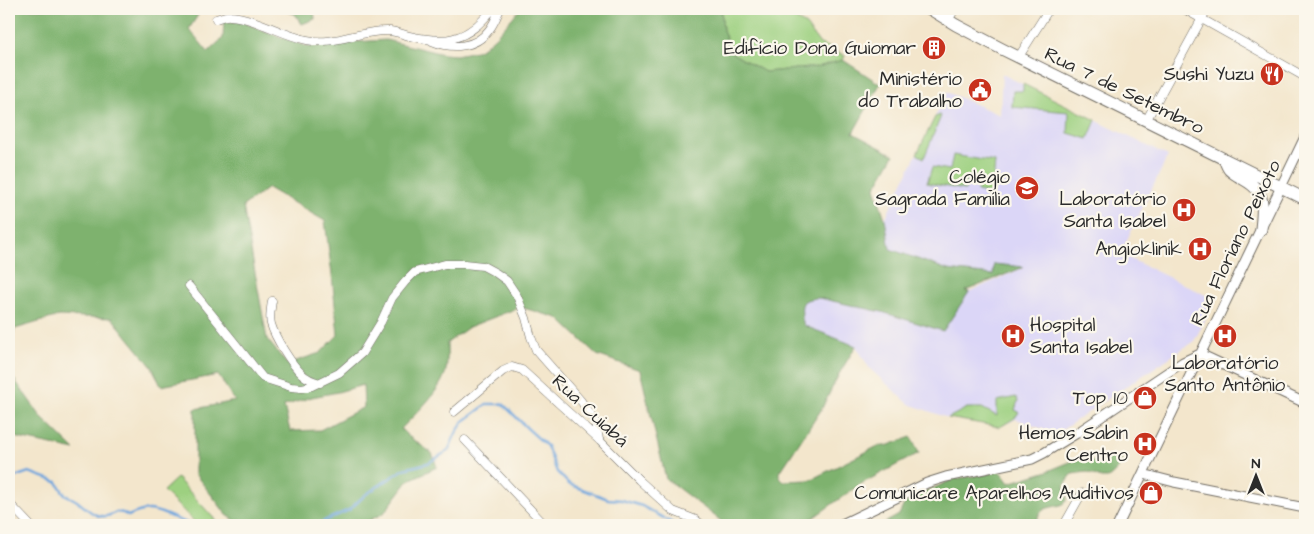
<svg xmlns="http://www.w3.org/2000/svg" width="1314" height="534" viewBox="0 0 1314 534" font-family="'Architects Daughter',sans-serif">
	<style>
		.built { fill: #dbd6f7 }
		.green { fill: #9dd080; stroke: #647e56 }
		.forest { fill: #7eb26e; stroke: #546e4c; fill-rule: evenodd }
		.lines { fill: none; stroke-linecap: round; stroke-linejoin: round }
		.stream { stroke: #6fa6dd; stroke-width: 2.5 }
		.minor-casing { stroke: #716c63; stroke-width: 9 }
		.tertiary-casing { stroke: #716c63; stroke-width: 11 }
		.primary-casing { stroke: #716c63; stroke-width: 13 }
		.minor { stroke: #fff; stroke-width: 8 }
		.tertiary { stroke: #fff; stroke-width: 9 }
		.primary { stroke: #fff; stroke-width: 11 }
		.labels { text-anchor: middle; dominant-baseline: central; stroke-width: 4.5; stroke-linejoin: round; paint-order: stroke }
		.poi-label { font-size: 19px; fill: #2b2b2b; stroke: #fbf7ec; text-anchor: end }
		.street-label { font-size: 19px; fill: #2b2b2b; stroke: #fbf7ec }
	</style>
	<rect width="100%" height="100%" fill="#fbf7ec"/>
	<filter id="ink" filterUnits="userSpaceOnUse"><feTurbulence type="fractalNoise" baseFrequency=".02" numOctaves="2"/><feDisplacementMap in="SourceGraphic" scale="10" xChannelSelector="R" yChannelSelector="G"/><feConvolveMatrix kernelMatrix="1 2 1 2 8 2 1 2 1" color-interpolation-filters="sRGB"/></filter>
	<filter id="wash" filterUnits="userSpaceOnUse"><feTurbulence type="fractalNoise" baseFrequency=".0096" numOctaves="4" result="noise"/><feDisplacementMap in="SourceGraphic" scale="20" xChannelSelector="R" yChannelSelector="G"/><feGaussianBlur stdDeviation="1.12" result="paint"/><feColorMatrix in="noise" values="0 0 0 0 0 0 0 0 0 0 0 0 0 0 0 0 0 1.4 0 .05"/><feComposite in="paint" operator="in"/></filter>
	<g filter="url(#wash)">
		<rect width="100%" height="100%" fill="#f3e6cc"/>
		<path class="built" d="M1002 74 1168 156 1120 254 1216 300 1194 341 1056 434 1016 419 1000 427 948 418 909 404 870 369 856 346 805 327 803 323 800 306 804 300 809 299 819 298 882 312 942 331 969 292 1023 268 995 264 993 275 948 270 889 249 885 219 947 92 1000 115Z"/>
		<path class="green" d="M721 9H793L792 17 806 25 820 44 831 48 845 56 843 60 817 67 765 72 732 53 723 30Z
			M1023 84 1096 120 1088 139 1068 133 1069 112 1012 107 1013 91H1023Z
			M940 115 941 116 924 158 917 154 935 117Z
			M953 155 995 162 992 194 977 191 978 181 966 179 965 190 927 183 932 167 950 170Z
			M1016 397 1018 401 1015 410 1019 412 1015 418 1000 427 948 418 967 408H982L997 416V401Z
			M177 478 220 525H198L163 491Z"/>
		<path class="forest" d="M9 9H202L189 29 208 52 223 38 224 21 242 22 291 41 309 47 340 45 353 42 386 40 443 54 456 55 476 51 484 47 497 35 520 9H721L723 30 732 53 765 72 817 67 843 60 880 84 853 133 894 155 875 188 885 219 890 249 948 270 993 275 994 264 1024 267 965 291 969 292 943 331 882 312 819 298C806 299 800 300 802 314 802 319 802 322 805 326L856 346 839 374 821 410 780 472V477L784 481 810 480 878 446H886L911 437 919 453 859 485 803 525H724L720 520 666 479 640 370 597 355 558 318 520 307 469 327 447 343C447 353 448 364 445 374 438 394 415 414 401 429L408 436 432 453 437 467 409 480 384 513 360 525H242L227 515 195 474V409L235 401 218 375 161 386 152 367 112 318 59 316 15 329 9 347ZM268 188 325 221 332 275 338 335 320 353 287 364 267 339 243 206ZM363 385 364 407 320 430 290 431 284 406 312 397 338 392Z
			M279 9H314L315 19 302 24 295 14Z
			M9 372 42 418 75 450 9 436Z
			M1117 457 1123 459C1120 467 1115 473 1108 478H1101L1087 472 1072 474 1064 486C1065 489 1067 494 1067 498 1067 512 1036 499 1037 525H881L899 515 905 502 921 494 954 479 987 474 1000 471 1009 483 1048 471 1075 460 1089 459 1094 462C1102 459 1109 459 1117 457Z"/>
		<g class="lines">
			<path class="stream" d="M9 479 29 472 57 482C60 486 62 492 66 495 70 497 74 499 77 501 90 511 99 523 116 512L123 513 128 516C149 507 151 509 172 517 178 520 185 522 191 525
				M315 525 349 510 365 495 404 469 428 463 448 451 456 433 464 421 487 404H503L528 429 547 446 557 472 569 484 608 499 622 500 642 506 676 525"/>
		</g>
	</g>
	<g filter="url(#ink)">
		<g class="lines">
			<g class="minor-casing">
				<path id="minor" d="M1184 9 1305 77
					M216 19C220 18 226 15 230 16 257 18 281 35 307 40 335 46 362 29 390 31 396 32 403 34 409 36 423 39 441 42 454 38 471 34 482 21 493 9
					M948 20 955 9
					M432 41C451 49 475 49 489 30 494 24 497 16 500 9
					M1018 58 1049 9
					M1146 121 1207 9
					M189 286 263 378 291 387 302 388 312 386 339 373 362 353 381 322 392 298 405 282 415 272 445 264H464L483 266 496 273 507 281 517 296 526 318 531 337 536 350 581 401 596 422 599 440
					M272 301C271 308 269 317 271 324 275 338 292 365 302 374 307 379 313 381 320 383
					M454 412 503 371 512 367 522 370 599 440 639 480 673 511 696 520 702 525
					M465 440 545 525
					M9 503 30 525
					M1064 525 1082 493"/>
			</g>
			<g class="tertiary-casing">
				<path id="tertiary" d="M1200 354 1305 403
					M1143 474 1174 482 1305 508
					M840 525 927 483 946 477 1032 459 1044 453 1077 433 1183 362 1200 354
					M1118 525 1305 137"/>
			</g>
			<g class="primary-casing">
				<path id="primary" d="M930 9 956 25 1002 49 1305 199
					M1225 161C1228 170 1230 171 1238 176 1244 180 1252 183 1257 190 1265 200 1262 217 1261 229"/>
			</g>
			<use href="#minor" class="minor"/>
			<use href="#tertiary" class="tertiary"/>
			<use href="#primary" class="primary"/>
		</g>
	</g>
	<defs>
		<g id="building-disc" transform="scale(1.25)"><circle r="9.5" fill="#c8321e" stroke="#fbf7ec"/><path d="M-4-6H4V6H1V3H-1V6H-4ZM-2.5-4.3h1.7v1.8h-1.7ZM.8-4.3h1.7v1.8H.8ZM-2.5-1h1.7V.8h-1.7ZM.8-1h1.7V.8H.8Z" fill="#fff"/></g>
		<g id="restaurant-disc" transform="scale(1.25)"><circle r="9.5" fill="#c8321e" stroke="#fbf7ec"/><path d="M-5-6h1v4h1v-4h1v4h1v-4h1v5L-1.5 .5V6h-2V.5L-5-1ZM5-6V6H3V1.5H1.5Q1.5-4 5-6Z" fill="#fff"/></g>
		<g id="civic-disc" transform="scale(1.25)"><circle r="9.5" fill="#c8321e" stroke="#fbf7ec"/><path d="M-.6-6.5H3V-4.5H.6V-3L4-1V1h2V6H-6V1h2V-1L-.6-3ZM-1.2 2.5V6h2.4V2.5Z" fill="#fff"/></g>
		<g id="school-disc" transform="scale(1.25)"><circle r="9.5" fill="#c8321e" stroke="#fbf7ec"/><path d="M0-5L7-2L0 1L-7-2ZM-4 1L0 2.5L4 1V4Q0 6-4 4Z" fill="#fff"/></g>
		<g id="hospital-disc" transform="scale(1.25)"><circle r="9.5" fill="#c8321e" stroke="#fbf7ec"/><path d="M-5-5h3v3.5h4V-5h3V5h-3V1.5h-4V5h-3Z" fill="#fff"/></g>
		<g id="shop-disc" transform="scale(1.25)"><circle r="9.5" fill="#c8321e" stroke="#fbf7ec"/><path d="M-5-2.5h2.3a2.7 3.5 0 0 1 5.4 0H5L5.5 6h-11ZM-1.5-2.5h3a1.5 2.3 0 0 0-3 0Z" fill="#fff"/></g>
	</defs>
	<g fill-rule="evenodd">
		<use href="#building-disc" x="934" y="48"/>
		<use href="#restaurant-disc" x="1272" y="74"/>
		<use href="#civic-disc" x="980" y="90"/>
		<use href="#school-disc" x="1027" y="188"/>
		<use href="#hospital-disc" x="1184" y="210"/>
		<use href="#hospital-disc" x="1200" y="249"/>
		<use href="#hospital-disc" x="1013" y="336"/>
		<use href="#hospital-disc" x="1225" y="336"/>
		<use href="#shop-disc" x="1145" y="398"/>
		<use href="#hospital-disc" x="1145" y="444"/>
		<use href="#shop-disc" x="1151" y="493"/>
	</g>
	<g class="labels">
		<g class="poi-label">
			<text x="916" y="48">Edifício Dona Guiomar</text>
			<text x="1254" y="74">Sushi Yuzu</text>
			<text x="962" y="79">Ministério<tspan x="962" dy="22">do Trabalho</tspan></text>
			<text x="1010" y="177">Colégio<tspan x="1010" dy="22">Sagrada Família</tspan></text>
			<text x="1166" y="199">Laboratório<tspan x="1166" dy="22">Santa Isabel</tspan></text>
			<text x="1182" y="249">Angioklinik</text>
			<text x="1030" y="325" text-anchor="start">Hospital<tspan x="1030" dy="22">Santa Isabel</tspan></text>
			<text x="1225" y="363" text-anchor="middle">Laboratório<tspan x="1225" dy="22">Santo Antônio</tspan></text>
			<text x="1128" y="398">Top 10</text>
			<text x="1128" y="433">Hemos Sabin<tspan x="1128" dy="22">Centro</tspan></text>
			<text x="1134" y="493">Comunicare Aparelhos Auditivos</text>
		</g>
		<g class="street-label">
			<text transform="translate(1124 91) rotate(26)">Rua 7 de Setembro</text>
			<text transform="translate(1236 243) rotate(-64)">Rua Floriano Peixoto</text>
			<text transform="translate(590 411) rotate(43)">Rua Cuiabá</text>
		</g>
	</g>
	<rect width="1314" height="534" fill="none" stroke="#fbf7ec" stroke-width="30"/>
	<g transform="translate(1256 476)" stroke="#fbf7ec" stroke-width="4" paint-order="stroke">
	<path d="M0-4L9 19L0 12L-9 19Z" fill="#2b2b2b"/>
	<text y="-8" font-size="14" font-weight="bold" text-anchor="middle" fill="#2b2b2b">N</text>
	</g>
</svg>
